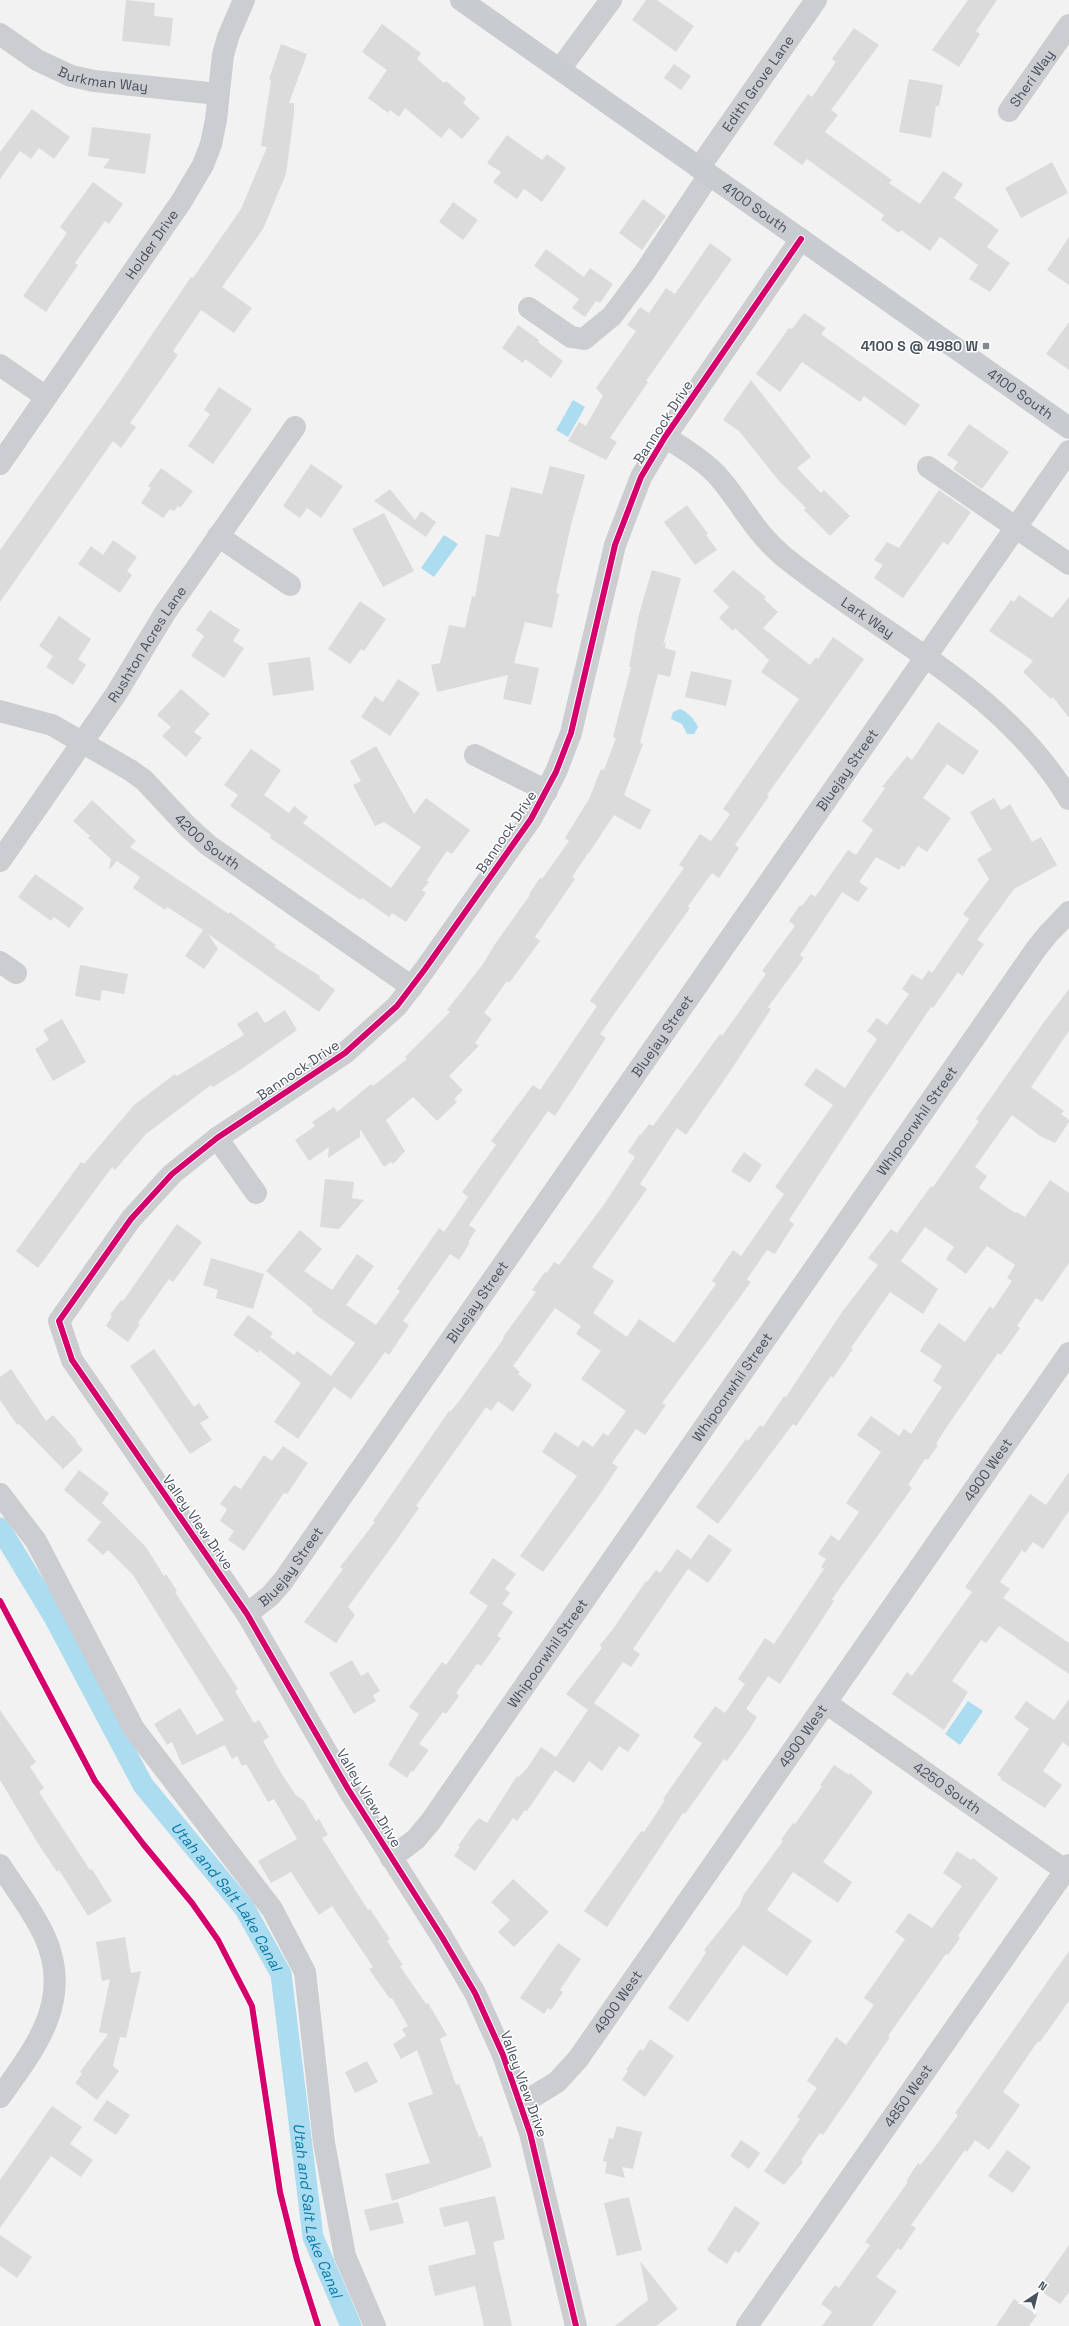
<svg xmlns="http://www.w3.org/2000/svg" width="1069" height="2326" viewBox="0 0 1069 2326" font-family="'Space Grotesk',sans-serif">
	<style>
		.water { fill: #abdcef }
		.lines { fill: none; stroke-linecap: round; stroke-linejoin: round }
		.canal { stroke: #abdcef; stroke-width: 21 }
		.building { fill: #dbdbdc }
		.minor { stroke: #cccdd0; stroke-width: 22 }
		.major { stroke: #c8cbcf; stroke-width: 22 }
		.cycleway-casing { stroke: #fff; stroke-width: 8 }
		.cycleway { stroke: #d6006c; stroke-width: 6 }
		.poi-dot { fill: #848a92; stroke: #fff; stroke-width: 1.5 }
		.labels { text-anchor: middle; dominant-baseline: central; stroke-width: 3; stroke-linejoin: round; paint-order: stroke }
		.street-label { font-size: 14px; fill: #48525f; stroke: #fff }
		.poi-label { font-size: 14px; font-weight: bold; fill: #48525f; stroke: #fff; text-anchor: end }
		.water-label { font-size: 15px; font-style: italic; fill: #097aa9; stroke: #fff }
	</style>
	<rect width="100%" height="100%" fill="#f2f2f2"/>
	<path class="water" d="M573 400 585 407 568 437 556 430Z
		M444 535 458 544 434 577 421 568Z
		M680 709C688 712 695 720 698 727L694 734H687L682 724 671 719 673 712Z
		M968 1701 983 1711 960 1745 945 1734Z"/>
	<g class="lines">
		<path class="canal" id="s1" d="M0 1528 54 1617 143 1785 245 1909 281 1974 313 2237 351 2326"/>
	</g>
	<path class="building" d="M126 0 155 3 154 16 173 18 170 46 122 41Z
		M646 0H657L694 26 676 52 632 20Z
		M968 0H997L976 31 980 34 959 67 932 50Z
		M382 24 421 53 417 59 444 83 446 81 466 98 463 103 480 118 462 139 449 128 441 138 405 108 399 117 390 110 388 113 368 98 387 70 362 52Z
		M854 28 879 45 831 110 838 115 825 132 892 180 889 183 920 204 943 171 963 184 954 198 999 230 987 247 1010 263 990 292 969 279 978 265 940 237 930 251 901 230 899 233 881 220 884 215 807 159 802 165 773 144 808 94 812 97 836 62 832 59Z
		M281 44 307 54 289 103H294V114L286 174 263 229 222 287 252 308 234 333 201 310 173 351 178 355 130 423 136 427 121 448 113 441 0 602V550L117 386 191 277 193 278 241 209 267 147 261 146 271 80 269 79Z
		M674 64 691 76 681 90 664 78Z
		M909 79 943 85 939 106H936L931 138 899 132Z
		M32 109 70 137 54 159 39 148 31 159 20 151 0 179V152Z
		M92 127 151 134 145 174 103 168 110 159 88 156Z
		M507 135 542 160 547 154 566 168 542 202 524 189 517 199 493 182 501 172 487 163Z
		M1052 162 1068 193 1021 218 1005 188Z
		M93 182 123 204 109 224 105 221 75 263 78 265 46 312 23 296 67 233 60 227Z
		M643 199 666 216 642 250 619 233Z
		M453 202 478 220 463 240 439 222Z
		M1069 237V285L1047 270Z
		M710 243 732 259 646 381 648 382 610 438 617 442 606 460 568 441 579 422 586 426 603 396 596 388 636 331 627 325 640 307 649 313 666 288 675 294Z
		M546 249 584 277 590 268 613 284 600 303 596 301 585 317 572 308 579 299 534 266Z
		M804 313 826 328 821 334 920 405 905 426 864 396 860 402 802 362 780 392 756 374 789 328 792 329Z
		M1069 322V370L1046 354Z
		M518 325 539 340 538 342 563 361 551 378 525 359 523 363 502 348Z
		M751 380 811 457 797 468 821 493 824 490 850 516 830 536 804 510 806 508 779 481 739 431 723 420Z
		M219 387 252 409 213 464 188 446 210 414 204 410Z
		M969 424 1009 452 982 489 953 469 958 462 947 455Z
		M311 464 343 486 321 518 307 508 300 518 283 506Z
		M550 466 585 475 571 525 556 593 559 594 552 628 525 622 514 663 539 668 531 705 503 699 508 675 437 692 431 665 440 663 449 625 465 628 472 596 475 597 486 534 499 537 511 487 542 494Z
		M161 468 193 491 180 508 178 506 174 511 170 509 163 518 141 503 151 488 148 486Z
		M390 489 415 520 421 511 436 522 426 537 374 501Z
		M939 490 971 512 948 545 943 542 903 598 874 578 883 565 874 560 887 542 899 548Z
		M687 505 708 534 706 535 717 550 695 565 664 522Z
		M384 513 414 571 383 587 352 529Z
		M113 540 137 557 127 571 132 575 120 593 78 564 91 546 103 555Z
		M652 570 681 578 663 645 666 641 665 648 676 651 670 677 658 674 640 743 643 744 624 795 651 810 640 830 614 815 589 853H588L572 877 575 879 535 937 540 941 509 983 507 981 484 1013 492 1019 475 1043 479 1046 449 1076 463 1090 454 1099 457 1102 437 1121 413 1097 386 1120 405 1151 393 1164 391 1162 384 1167 360 1129V1137L328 1158 329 1147 309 1161 295 1140 315 1126 312 1122 334 1107 337 1112 371 1084 373 1086 407 1059 405 1057 450 1012 447 1010 483 964 495 944 530 895 529 894 540 878 542 879 569 841 565 838 589 799 601 769 604 770 616 738 613 737 631 667H629L639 614Z
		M733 570 766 597 764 599 778 612 763 628 810 665 816 657 818 659 833 637 864 659 767 795 769 796 735 845 739 848 719 878 712 873 688 906 690 908 600 1034 606 1038 555 1116 548 1111 469 1225 476 1230 468 1242 470 1243 459 1260 450 1254 403 1321 409 1325 389 1355 385 1352 351 1399 334 1387 298 1439 274 1422 301 1383 259 1350 258 1353 233 1335 248 1315 273 1333 270 1337 294 1355 297 1351 331 1376 355 1343 312 1312 313 1310 266 1271 300 1230 322 1249 304 1271 332 1290 357 1254 374 1266 346 1305 376 1325 400 1291 397 1289 439 1228 444 1232 468 1197 462 1192 496 1145 491 1141 533 1085 540 1090 597 1006 590 1001 591 999 684 868 679 865 700 834 711 841 730 814 723 809 799 699 761 672 769 660 735 628 733 631 719 618 729 607 713 591Z
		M1019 595 1052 618 1069 597V718L1053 697 1051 699 1023 672 1033 661 989 631 1011 600 1014 602Z
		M360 601 386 619 364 651 361 649 350 664 328 649Z
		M210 610 240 630 233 641 244 648 224 678 191 656 204 636 196 630Z
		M59 616 91 639 78 659 86 665 73 685 46 667 53 656 39 646Z
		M310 657 314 690 273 696 268 663Z
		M691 671 732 680 726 706 685 697Z
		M398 679 420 693 390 736 361 717 375 696 383 702Z
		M181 689 210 714 194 732 202 738 186 757 162 736 171 727 157 715Z
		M938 722 979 751 963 775 947 764 923 798 951 818 927 852 918 846 904 867 902 865 899 870 876 857 859 882 868 888 858 902 842 892 800 955 804 958 768 1007 771 1009 731 1070 686 1135 677 1128 640 1184 647 1189 592 1267 614 1281 593 1313 627 1337 639 1319 674 1343 716 1284 712 1281 733 1250 741 1256 784 1194 775 1187 833 1105 804 1085 816 1068 845 1088 877 1039 867 1031 877 1018 887 1025 909 994 902 989 912 974 922 980 929 970 932 973 969 919 963 914 989 879 977 859 992 850 970 812 994 798 1001 810 1010 804 1032 842 1041 837 1057 865 1014 889 977 940 984 944 962 976 958 972 933 1008 931 1007 850 1127 789 1220 794 1224 775 1254 767 1250 747 1279 751 1282 662 1403 666 1405 645 1435 636 1429 612 1463 618 1467 598 1497 543 1572 520 1556 577 1476 542 1452 555 1432 578 1447 583 1440 593 1447 603 1433 608 1436 626 1411 581 1379 601 1351 576 1334 581 1326 555 1308 513 1366 520 1372 518 1374 532 1385 513 1412 498 1401 491 1411 486 1407 416 1506 419 1508 398 1538 348 1607 355 1615 336 1643 304 1622 343 1569 340 1567 375 1522 373 1521 449 1411 450 1412 460 1400 504 1338 503 1337 536 1292 532 1290 545 1272 547 1273 554 1262 559 1265 605 1203 635 1157 628 1152 640 1134 641 1135 649 1124 653 1126 720 1034 722 1036 766 974 762 971 795 926 789 921 800 905 802 906 811 894 815 897 848 850 856 855 873 830 862 821 885 788 882 787 907 756 912 760Z
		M376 746 414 814 426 798 470 830 452 854 447 851 427 880 429 882 422 890 426 893 406 922 392 913 389 917 362 898 360 900 270 838 271 835 230 806 238 795 224 785 251 749 281 770 264 795 289 813 294 806 308 817 303 823 391 888 421 847 384 822 375 826 353 785 361 781 350 761Z
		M92 800 136 841 130 847 229 914 230 912 276 945 274 947 320 976 319 978 335 990 319 1012 208 934 218 949 204 969 185 956 203 930 167 907 165 910 133 888 140 877 117 861 109 870 111 859 88 838 90 836 73 821Z
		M35 874 84 908 69 928 54 917 51 921 18 897Z
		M80 965 128 974 124 994 102 990 100 1001 75 996Z
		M1069 989V1031L1031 1087 1064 1111 1061 1114 1069 1120V1122L1055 1143 1040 1136 1012 1115 975 1167 987 1176 979 1188 1015 1213 1017 1212 1025 1217 1050 1180 1069 1193V1263L1042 1302 1036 1298 1017 1326 1020 1328 1001 1355 998 1353 948 1425 936 1444 938 1445 928 1460 925 1459 908 1485 912 1488 832 1599 834 1601 780 1684 768 1676 746 1709 757 1717 749 1730 727 1761 724 1759 685 1814 683 1813 607 1927 584 1911 639 1834 642 1831 644 1832 665 1800 663 1799 702 1743 693 1737 715 1706 725 1713 745 1684 738 1679 765 1638 774 1644 824 1569 821 1567 826 1559 818 1554 831 1535 839 1541 859 1512 846 1503 881 1452 857 1435 871 1416 899 1436 904 1429 911 1434 942 1387 933 1381 942 1366 920 1351 924 1344 939 1323 965 1342 990 1306 993 1309 1012 1281 1007 1278 1015 1265 987 1246 966 1274 946 1259 954 1247 925 1227 901 1261 938 1289 923 1314 890 1292 851 1348 853 1349 833 1378 831 1376 796 1426 793 1424 718 1524 696 1507 746 1439 748 1441 760 1425 763 1427 784 1396 786 1397 842 1312 878 1265 868 1258 891 1229 897 1233 931 1186 933 1187 979 1121 976 1119 1044 1022Z
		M285 1010 297 1030 243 1068 213 1087 211 1085 146 1134 115 1170 112 1167 38 1268 16 1251 81 1162 84 1164 134 1105 175 1074 177 1076 244 1035 237 1024 257 1011 265 1023Z
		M62 1019 86 1062 53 1081 35 1049 49 1040 43 1030Z
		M744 1152 762 1165 750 1183 731 1171Z
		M325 1179 354 1182 352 1198 364 1200 339 1229 320 1227Z
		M177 1224 202 1242 173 1282 169 1279 138 1323 140 1324 128 1342 106 1326 112 1316 110 1315 121 1300 123 1301Z
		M211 1258 264 1274 253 1309 216 1298 218 1290 203 1285Z
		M154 1349 194 1407 199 1403 209 1418 200 1423 212 1440 190 1454 130 1366Z
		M11 1369 46 1421 53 1415 77 1441 76 1442 83 1450 63 1469 19 1424 17 1425 0 1400V1377Z
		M283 1446 308 1463 287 1494 284 1493 244 1551 228 1540 234 1531 220 1521 227 1509 220 1504 234 1485 241 1489 264 1455 272 1461Z
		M79 1470 109 1493 102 1503 146 1547 164 1576 166 1574 177 1591 175 1592 238 1689 235 1691 254 1723 259 1720 269 1737 263 1741 283 1776 296 1795 304 1801 316 1821 319 1819 328 1835 322 1838 368 1910 370 1909 390 1939 387 1941 403 1965 400 1966 426 2004 428 2003 447 2035 440 2039 456 2085 459 2084 479 2137 482 2136 492 2167 392 2201 385 2174 430 2163 408 2103 433 2094 417 2050 401 2059 393 2044 406 2036 402 2029 408 2026 392 1998 390 1999 369 1969 373 1967 332 1906 319 1915 291 1872 271 1883 258 1861 297 1839 274 1799 268 1802 246 1764 242 1766 237 1756 232 1759 225 1745 182 1765 172 1742 167 1745 154 1724 180 1708 197 1735 224 1720 133 1575 108 1550 103 1555 87 1540 101 1522 64 1490Z
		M1069 1472V1511L1043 1549 1033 1542 1025 1553 1022 1550 1000 1582 1010 1589 1003 1598 1069 1643V1674L999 1626 986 1643 981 1640 952 1681 968 1692 944 1730 892 1694 907 1672 912 1676 972 1592 965 1587 1030 1494 1046 1505Z
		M709 1534 732 1550 708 1583 688 1569 633 1649 640 1654 631 1667 623 1662 594 1703 640 1735 628 1752 619 1746 602 1771 589 1761 574 1783 555 1770 527 1811 525 1810 517 1821 513 1818 475 1871 454 1856 460 1847 458 1846 471 1827 479 1818 487 1823 517 1776 519 1777 528 1767 541 1747 556 1757 588 1710 566 1694 602 1648 600 1645 613 1629 646 1581 647 1582 656 1570 660 1573 677 1549 691 1559Z
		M493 1558 516 1574 505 1589 510 1593 502 1604 513 1612 497 1636 501 1638 481 1666 477 1664 456 1693 459 1696 446 1714 443 1712 419 1744 429 1750 413 1772 411 1771 407 1778 388 1765 419 1714 409 1707 442 1662 446 1665 488 1606 469 1593Z
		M352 1660 361 1676 368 1672 380 1691 373 1695 376 1701 354 1714 329 1673Z
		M1069 1699V1747L1063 1742 1043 1771 1062 1785 1045 1808 1000 1779 1002 1778 997 1775 1029 1729 1014 1718 1026 1701 1054 1720Z
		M0 1710 36 1762 30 1767 44 1788 39 1792 90 1870 92 1869 112 1901 88 1916 59 1870 57 1872 37 1842 0 1780Z
		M834 1765 849 1775 850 1773 873 1792 823 1862 852 1882 838 1903 793 1872 767 1910 812 1941 787 1976 743 1945 688 2022 668 2008 700 1962 706 1952 704 1950 739 1906 744 1894 783 1841 781 1840 793 1823 795 1824 822 1786 820 1785Z
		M957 1851 971 1860 973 1858 998 1878 958 1936 960 1938 948 1955 946 1954 888 2036 890 2037 850 2096 823 2135 820 2133 801 2160 803 2162 784 2185 764 2171 800 2119 797 2117 817 2088 807 2081 836 2037 846 2045 874 2005 864 1998 905 1939 895 1932 909 1913 932 1928 962 1886 943 1873Z
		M513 1879 549 1912 514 1947 498 1932 510 1920 491 1902Z
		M125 1937 131 1973 141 1971 126 2038 120 2037 113 2066 119 2071 97 2100 75 2083 82 2074 80 2072 108 2034 99 2032 110 1979 102 1981 96 1942Z
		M558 1943 581 1959 560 1990 563 1992 551 2010 548 2008 544 2014 520 1998Z
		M1069 1951V2001L1040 2042 1038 2041 1003 2092 1020 2105 989 2150 975 2140 967 2152 965 2150 911 2225 916 2228 901 2250 898 2248 876 2277 897 2291 872 2326H822L832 2312 821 2304 835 2285 839 2288 870 2245 865 2242 908 2182 906 2181 918 2163 920 2165 934 2148 958 2115 955 2113Z
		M650 2039 674 2056 645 2097 622 2080 628 2071 626 2070 640 2049 643 2051Z
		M367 2061 378 2082 355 2093 345 2072Z
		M107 2100 130 2115 116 2135 93 2120Z
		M52 2106 82 2127 70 2144 93 2160 81 2177 51 2156 0 2228V2180Z
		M617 2126 642 2132 633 2169 622 2167 625 2178 605 2173 607 2162 603 2161 609 2138 613 2139Z
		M741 2140 760 2153 749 2169 730 2156Z
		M1007 2150 1031 2167 1013 2193 988 2176Z
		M495 2196 505 2239 493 2242 512 2326H484L475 2286 435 2296 428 2266 476 2254 468 2221 444 2227 439 2208Z
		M629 2197 642 2250 617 2256 604 2203Z
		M398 2202 404 2223 370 2231 364 2210Z
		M735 2206 760 2223 739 2253 735 2251 727 2264 707 2250Z
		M0 2235 32 2257 17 2278 0 2266Z
		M1069 2245V2292L1060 2304 1038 2289Z
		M640 2261 678 2309 656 2326H615L648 2300Z
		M1014 2299 1037 2315 1029 2326H996Z"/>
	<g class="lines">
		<g class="minor">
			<path id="s2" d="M0 34 37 60 71 76 94 81 218 94"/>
			<path d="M560 69 611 0"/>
			<path id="s3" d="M1009 111 1069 25"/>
			<path id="s4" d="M699 168 816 0"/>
			<path d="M529 308 571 337 584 339 612 316 644 273 709 175"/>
			<path d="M0 365 46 397"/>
			<path id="s5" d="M665 437C683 448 701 459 716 474 741 501 752 530 783 556 880 635 1002 687 1069 799"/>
			<path id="s6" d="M0 464 181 202 203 165 211 144 216 120 223 55 228 37 244 0"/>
			<path d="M928 467 1069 564"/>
			<path d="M218 536 290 585"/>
			<path id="s7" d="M0 711 52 725 130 770 144 780 187 826 208 845 412 987"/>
			<path d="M475 755 547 791"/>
			<path id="s8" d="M0 861 116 694 165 613 295 427"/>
			<path d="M0 962 16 973"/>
			<path d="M217 1138 256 1193"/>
			<path d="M0 1494 36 1541 134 1729 272 1909 305 1972 324 2143 345 2256 375 2326"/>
			<path id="s9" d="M247 1614 270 1596 283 1581 1069 451"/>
			<path id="s10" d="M826 1703 1069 1873"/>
			<path id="s11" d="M391 1858 416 1839 431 1821 1036 949 1048 934 1069 912"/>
			<path d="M0 1865C15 1888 33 1911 44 1935 74 1999 36 2047 0 2097"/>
			<path id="s12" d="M521 2104 557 2082 578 2059 1069 1353"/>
			<path d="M576 2326 530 2133 503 2055 475 1993 442 1937 348 1789 247 1614 72 1360 59 1321 131 1219 172 1174 217 1138 345 1053 397 1006 425 969 531 819 556 772 571 733 615 545 641 477 665 437 801 239"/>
			<path id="s13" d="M747 2326 1069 1865"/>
		</g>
		<path class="major" id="s14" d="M461 0 1069 428"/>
		<g class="cycleway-casing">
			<path id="cycleway" d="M0 1601 95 1781 144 1845 192 1903 218 1940 252 2006 280 2192 297 2260 318 2326
				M576 2326 530 2133 503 2055 475 1993 442 1937 348 1789 247 1614 72 1360 59 1321 131 1219 172 1174 217 1138 345 1053 397 1006 425 969 531 819 556 772 571 733 615 545 641 477 665 437 801 239"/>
		</g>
		<use href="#cycleway" class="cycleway"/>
	</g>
	<rect class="poi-dot" x="982" y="342" width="8" height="8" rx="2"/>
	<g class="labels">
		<g class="street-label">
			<text stroke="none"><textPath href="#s2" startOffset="115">Burkman Way</textPath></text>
			<text stroke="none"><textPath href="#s3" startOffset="40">Sheri Way</textPath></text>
			<text stroke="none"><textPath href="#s4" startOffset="103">Edith Grove Lane</textPath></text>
			<text stroke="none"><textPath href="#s14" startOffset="360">4100 South</textPath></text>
			<text stroke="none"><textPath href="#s6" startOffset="267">Holder Drive</textPath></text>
			<text stroke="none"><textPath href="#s14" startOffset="684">4100 South</textPath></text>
			<text transform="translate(663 422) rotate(-57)">Bannock Drive</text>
			<text stroke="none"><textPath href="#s5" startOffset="274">Lark Way</textPath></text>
			<text stroke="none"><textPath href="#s8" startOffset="262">Rushton Acres Lane</textPath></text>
			<text stroke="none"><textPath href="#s9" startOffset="1037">Bluejay Street</textPath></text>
			<text transform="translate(506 832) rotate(-56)">Bannock Drive</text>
			<text stroke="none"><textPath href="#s7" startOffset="250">4200 South</textPath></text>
			<text stroke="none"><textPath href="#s9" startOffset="713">Bluejay Street</textPath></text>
			<text transform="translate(298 1070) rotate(-34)">Bannock Drive</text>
			<text stroke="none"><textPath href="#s11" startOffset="907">Whipoorwhil Street</textPath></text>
			<text stroke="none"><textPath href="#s9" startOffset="389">Bluejay Street</textPath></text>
			<text stroke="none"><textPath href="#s11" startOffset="583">Whipoorwhil Street</textPath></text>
			<text stroke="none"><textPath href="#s12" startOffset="791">4900 West</textPath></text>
			<text transform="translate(198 1522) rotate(55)">Valley View Drive</text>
			<text stroke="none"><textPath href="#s9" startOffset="65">Bluejay Street</textPath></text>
			<text stroke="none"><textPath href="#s11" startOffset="259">Whipoorwhil Street</textPath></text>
			<text stroke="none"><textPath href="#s12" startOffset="467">4900 West</textPath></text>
			<text stroke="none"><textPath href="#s10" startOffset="148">4250 South</textPath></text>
			<text transform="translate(369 1798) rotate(59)">Valley View Drive</text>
			<text stroke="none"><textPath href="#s12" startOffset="143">4900 West</textPath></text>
			<text transform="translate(524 2084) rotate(70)">Valley View Drive</text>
			<text stroke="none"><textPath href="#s13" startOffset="281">4850 West</textPath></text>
		</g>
		<g class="poi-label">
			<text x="978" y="346">4100 S @ 4980 W</text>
		</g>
		<g class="water-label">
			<text stroke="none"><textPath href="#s1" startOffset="434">Utah and Salt Lake Canal</textPath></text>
			<text stroke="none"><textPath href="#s1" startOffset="769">Utah and Salt Lake Canal</textPath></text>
		</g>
	</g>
	<g transform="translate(1037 2294) rotate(35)" stroke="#ffffff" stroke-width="3" paint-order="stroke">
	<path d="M0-3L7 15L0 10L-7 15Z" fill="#48525f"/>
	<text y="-6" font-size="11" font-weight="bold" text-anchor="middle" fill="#48525f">N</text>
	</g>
</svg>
